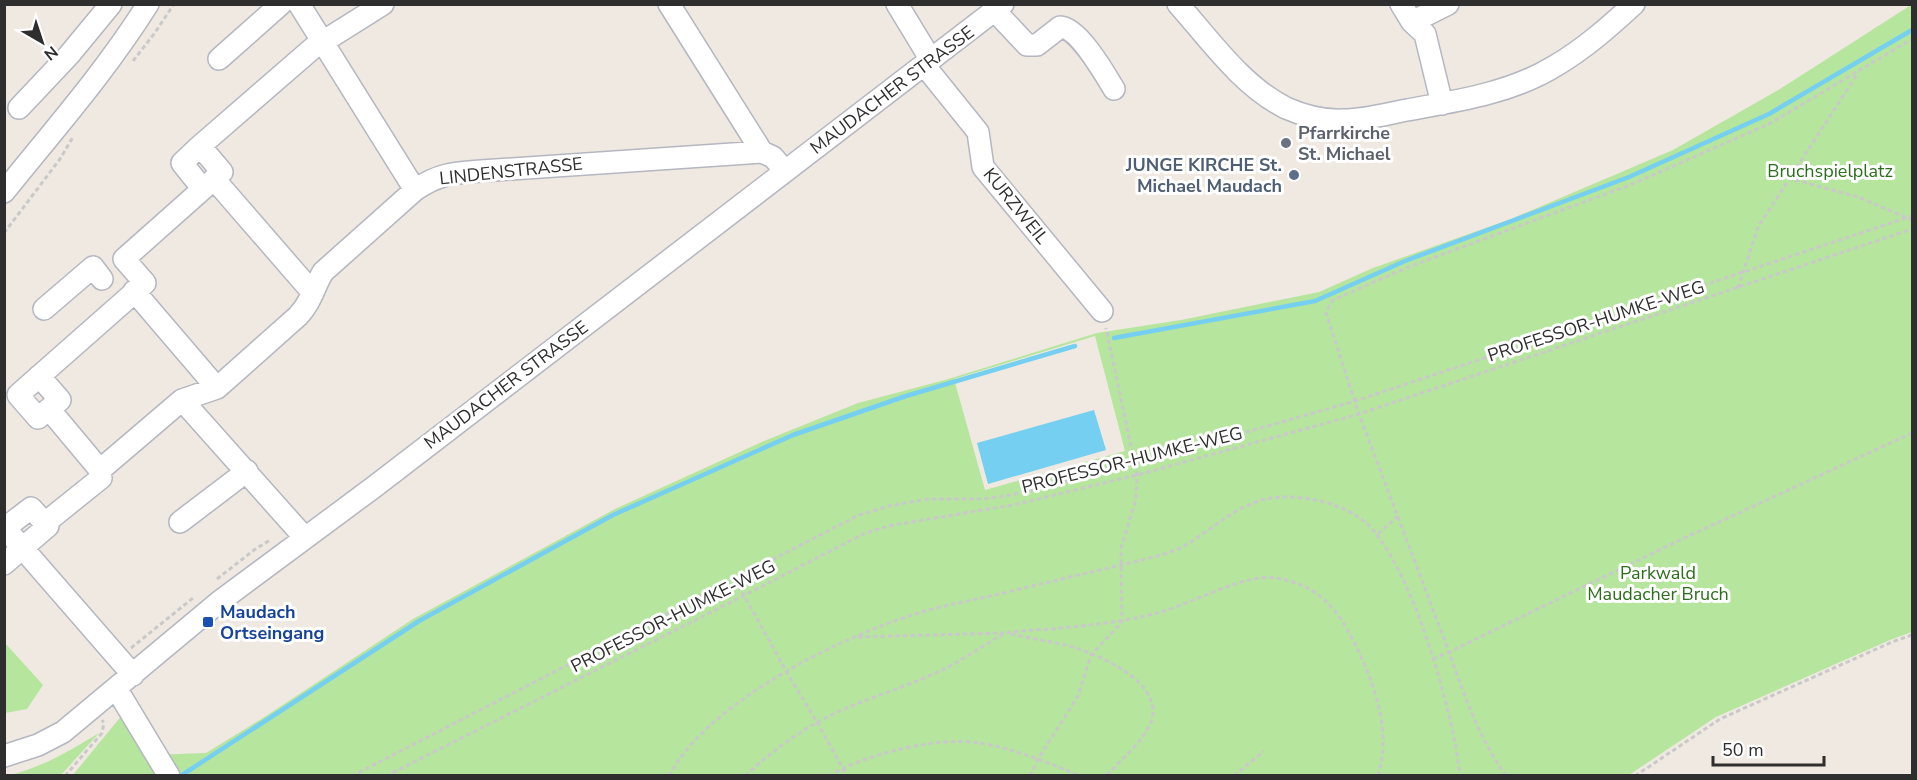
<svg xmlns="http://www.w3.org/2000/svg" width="1917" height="780" viewBox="0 0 1917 780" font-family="'Nunito Sans',sans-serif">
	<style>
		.green { fill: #b6e59e; fill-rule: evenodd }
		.water { fill: #75cff0 }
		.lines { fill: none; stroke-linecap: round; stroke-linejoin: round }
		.stream { stroke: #75cff0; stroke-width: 4.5 }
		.minor-casing { stroke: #b4b7c1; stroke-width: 24 }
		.path { stroke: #c9c9c9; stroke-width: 3; stroke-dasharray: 4.5 3; stroke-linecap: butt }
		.minor { stroke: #fff; stroke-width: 21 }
		.worship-dot { fill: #6b7280; stroke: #fff; stroke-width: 2 }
		.service-dot { fill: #5c6f8a; stroke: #fff; stroke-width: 2 }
		.transit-dot { fill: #1a4fb4; stroke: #fff; stroke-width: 2 }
		.labels { text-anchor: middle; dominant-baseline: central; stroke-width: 6; stroke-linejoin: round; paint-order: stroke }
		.street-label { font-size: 18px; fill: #2e2e2e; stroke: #fff }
		.worship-label { font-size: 18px; font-weight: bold; fill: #5b616d; stroke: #fff; text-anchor: start }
		.service-label { font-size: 18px; font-weight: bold; fill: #4e5e75; stroke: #fff; text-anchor: end }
		.park-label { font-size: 18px; fill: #2c6e1b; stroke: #fff }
		.transit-label { font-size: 18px; font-weight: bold; fill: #164399; stroke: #fff; text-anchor: start }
	</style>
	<rect width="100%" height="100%" fill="#efe9e1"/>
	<path class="green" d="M1911 5H1912V632L1890 640 1716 717 1629 775 72 776 123 714 149 755 206 753 266 716 413 619 615 509 764 441 858 403 945 380 1097 333 1181 320 1319 292 1373 268 1511 219 1673 150 1780 89ZM1095 336 1125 451 985 490 954 379Z
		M5 643 43 685 27 709 5 713Z
		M99 733 61 775H10C43 767 71 750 99 733Z"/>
	<path class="water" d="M1094 410 1106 450 988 484 977 443Z"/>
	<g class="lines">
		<path class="stream" d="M1114 338 1315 301 1405 261 1629 177 1769 114 1912 30
			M182 775 419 621 613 515 793 435 906 396 1075 346"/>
		<g class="minor-casing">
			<path id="minor" d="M299 4 415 190
				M383 4 313 48 200 146 222 172 124 259 145 283 18 395 38 418 49 409 100 470 182 400 217 388 298 316C312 301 313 289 323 272L415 190C438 174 453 173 481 171L762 152 773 157 785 171
				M669 4 762 152
				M897 4 931 60
				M1178 4C1210 40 1242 86 1286 108 1304 116 1324 121 1344 120 1365 120 1386 114 1407 110 1457 101 1511 93 1555 66 1584 49 1609 27 1634 4
				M1401 4 1412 22 1425 34 1442 104
				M995 11 1027 45H1037L1060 27C1078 27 1105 74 1114 89
				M1412 22 1448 4
				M219 59 281 4
				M924 65 978 132 983 167 1102 311
				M19 108 69 55 111 4
				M200 146 182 163 202 188
				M214 179 313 293
				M4 192C53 131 106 71 148 4
				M134 291 217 388
				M44 309 93 267 102 279
				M39 376 60 400 49 409
				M182 400 305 538
				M100 470 101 478 45 523 31 508 5 528 133 675
				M180 522 247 471
				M4 564 48 526 45 523
				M116 688 169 776
				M4 756 38 745 63 732 219 602 374 487 1003 4"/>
		</g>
		<path class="path" d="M133 61 154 34 174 4
			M1788 178 1858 197 1912 220
			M4 233 60 159 73 137
			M1738 288 1758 227 1858 73
			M1378 534 1398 516
			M217 579 254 550 270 540
			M735 579 786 671 817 722 847 776
			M1011 634C1029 638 1047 641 1065 645 1094 652 1162 680 1152 719 1147 738 1120 761 1106 776
			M858 637 1004 633
			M131 648 193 598
			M1433 659 1449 652 1359 414 1326 313 1329 306 1333 300 1411 266 1630 185 1769 124 1912 39
			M65 776 102 733 104 723 102 720
			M352 776 859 515 889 506 928 499H983L1011 495 1135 464 1355 401 1912 216
			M386 776 745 595 865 533 893 525 1013 505 1137 475 1359 414 1912 229
			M669 776C707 703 838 638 915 614 941 606 968 601 995 595 1048 582 1101 570 1154 557 1164 554 1175 551 1184 546 1212 530 1238 503 1271 498 1301 494 1342 502 1366 523 1411 563 1454 714 1460 776
			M745 776C774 749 806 726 842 710 874 696 908 686 940 671 956 664 971 653 987 644 993 640 1000 635 1007 633 1021 630 1037 630 1052 629 1090 625 1127 622 1164 611 1194 602 1247 573 1276 578 1326 586 1344 619 1363 661 1379 698 1390 737 1378 776
			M829 776C865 754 938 736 980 743 1015 749 1047 762 1080 776
			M1030 776 1038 759 1078 696 1091 655 1122 622 1121 548 1136 499 1137 475 1106 328
			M1234 776 1264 751
			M1506 776C1478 736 1465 697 1449 652L1680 540 1912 433
			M1635 776 1720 719 1892 642 1912 635"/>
		<use href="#minor" class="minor"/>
	</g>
	<circle class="worship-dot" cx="1286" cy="143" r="6"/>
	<circle class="service-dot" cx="1294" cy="175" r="6"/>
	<rect class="transit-dot" x="202" y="616" width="12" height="12" rx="3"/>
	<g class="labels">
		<g class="street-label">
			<text transform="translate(892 90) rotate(-37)">MAUDACHER STRASSE</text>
			<text transform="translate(511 171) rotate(-6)">LINDENSTRASSE</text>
			<text transform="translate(1016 206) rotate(51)">KURZWEIL</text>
			<text transform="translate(1596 321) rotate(-18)">PROFESSOR-HUMKE-WEG</text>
			<text transform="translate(506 385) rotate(-37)">MAUDACHER STRASSE</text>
			<text transform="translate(1132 460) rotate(-14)">PROFESSOR-HUMKE-WEG</text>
			<text transform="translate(673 616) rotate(-27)">PROFESSOR-HUMKE-WEG</text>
		</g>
		<g class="worship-label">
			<text x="1298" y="133">Pfarrkirche<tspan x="1298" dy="21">St. Michael</tspan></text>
		</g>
		<g class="service-label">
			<text x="1282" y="165">JUNGE KIRCHE St.<tspan x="1282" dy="21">Michael Maudach</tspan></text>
		</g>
		<g class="park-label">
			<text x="1830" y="171">Bruchspielplatz</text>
			<text x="1658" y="573">Parkwald<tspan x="1658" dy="21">Maudacher Bruch</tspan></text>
		</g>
		<g class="transit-label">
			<text x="220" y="612">Maudach<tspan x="220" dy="21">Ortseingang</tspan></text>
		</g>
	</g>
	<rect width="1917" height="780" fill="none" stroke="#2e2e2e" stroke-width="12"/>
	<g transform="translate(42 42) rotate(141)" stroke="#ffffff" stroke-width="4.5" paint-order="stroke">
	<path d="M0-4.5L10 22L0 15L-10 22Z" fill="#2e2e2e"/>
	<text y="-9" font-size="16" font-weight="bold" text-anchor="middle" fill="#2e2e2e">N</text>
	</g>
	<path d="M1713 756v9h111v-9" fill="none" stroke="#2e2e2e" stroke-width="3"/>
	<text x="1722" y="756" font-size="18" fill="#2e2e2e" stroke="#ffffff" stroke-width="4.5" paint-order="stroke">50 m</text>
</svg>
